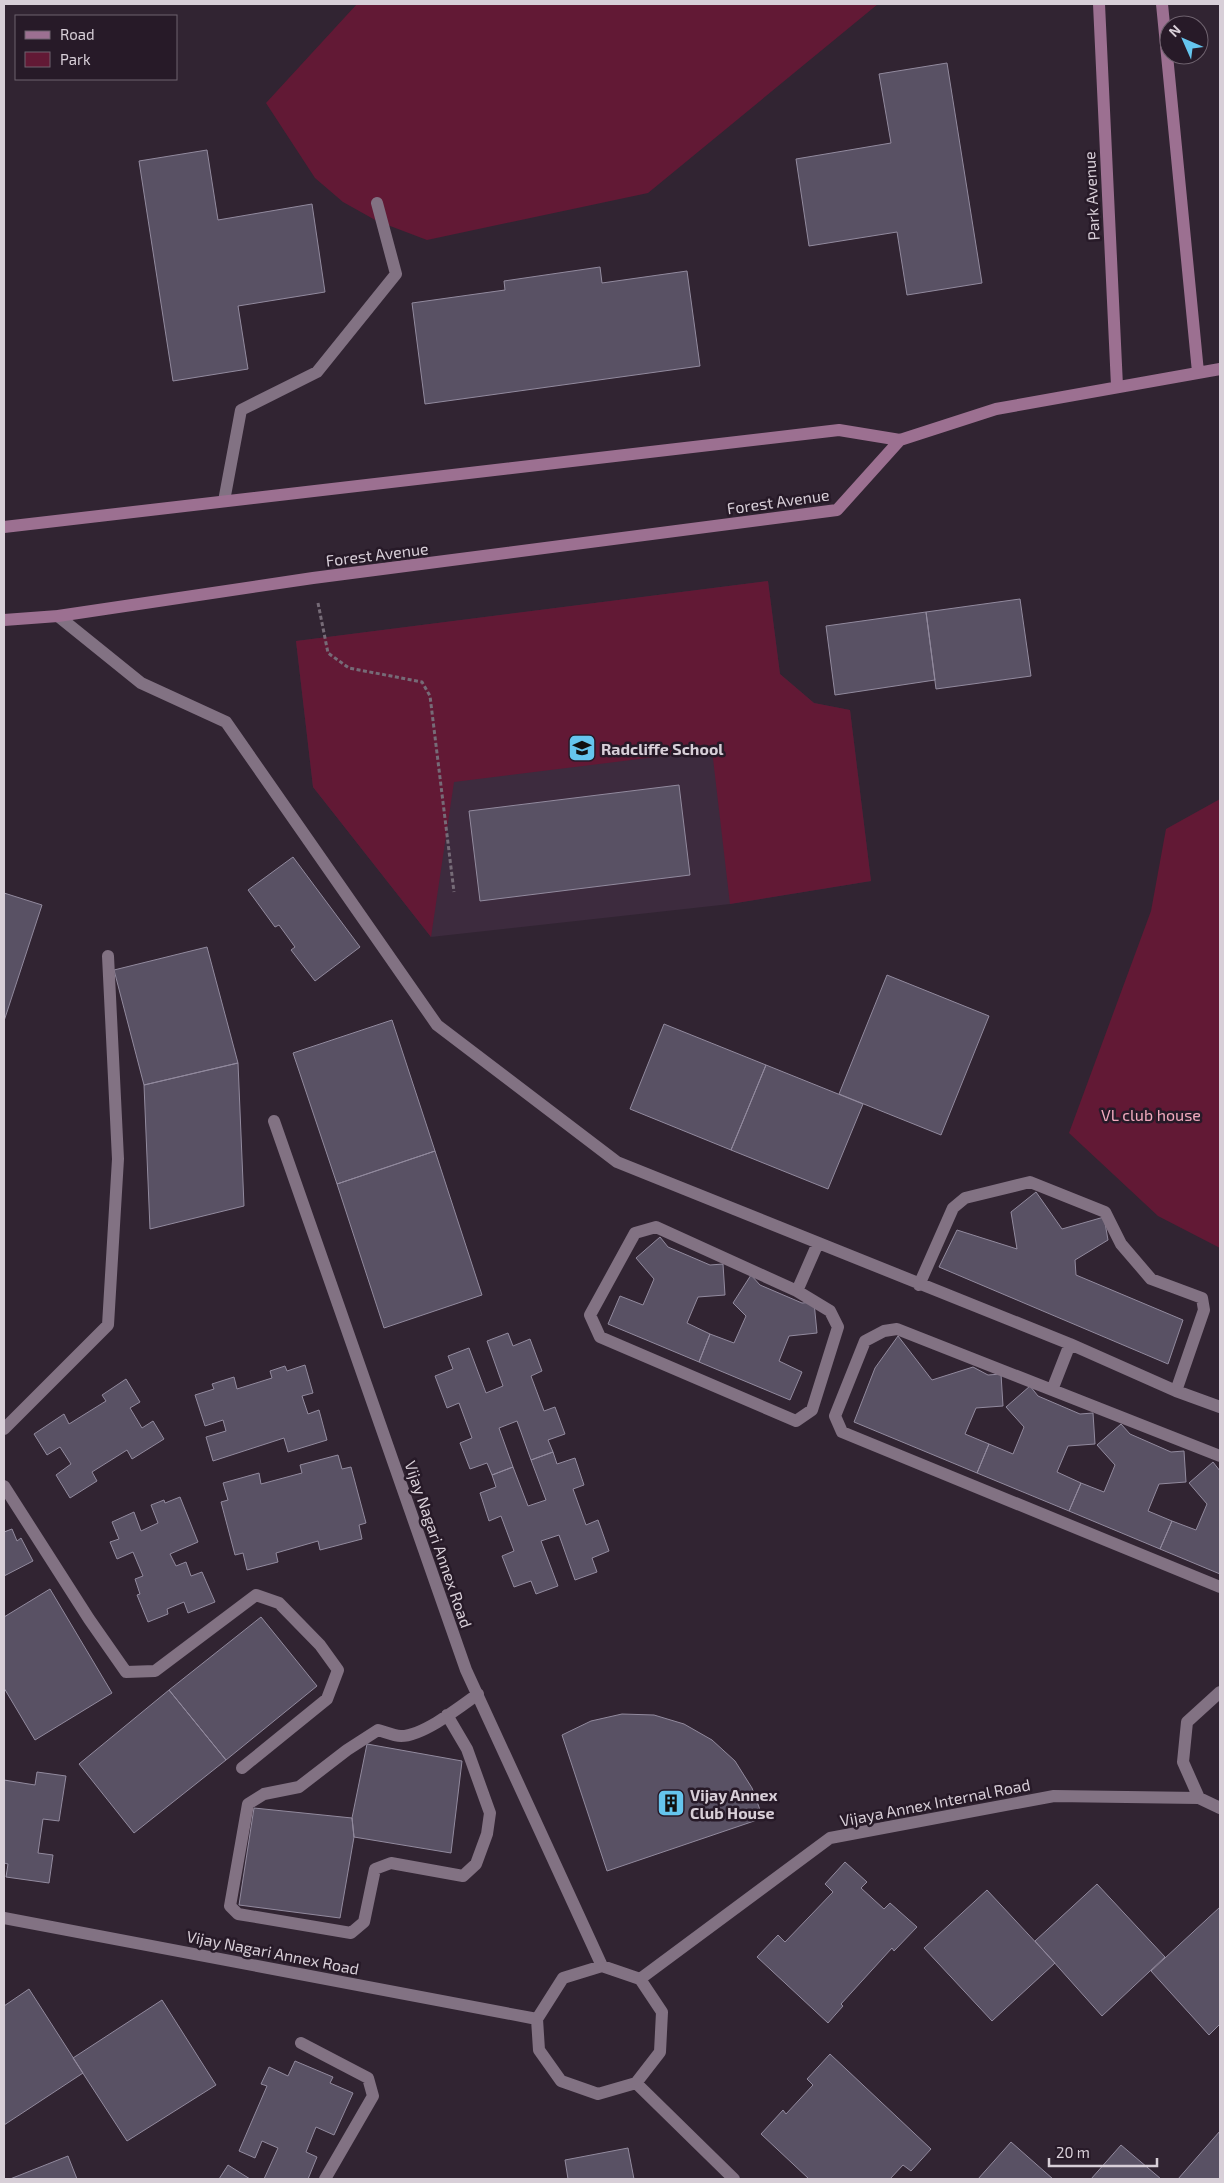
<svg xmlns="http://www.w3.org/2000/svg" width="1224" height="2183" viewBox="0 0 1224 2183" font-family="'Exo 2',sans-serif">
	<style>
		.built { fill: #3d2b3e }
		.green { fill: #621935 }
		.building { fill: #595164; stroke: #928a9e }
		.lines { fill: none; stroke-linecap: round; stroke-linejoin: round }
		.path { stroke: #766b77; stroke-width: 3; stroke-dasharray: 4 2.5; stroke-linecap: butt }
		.street { stroke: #827283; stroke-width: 12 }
		.secondary { stroke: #9c7091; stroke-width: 12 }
		.labels { text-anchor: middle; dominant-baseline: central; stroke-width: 5; stroke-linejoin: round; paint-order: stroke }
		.street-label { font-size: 16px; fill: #d8cfd8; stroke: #271a28 }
		.poi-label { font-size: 16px; font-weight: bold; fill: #d8cfd8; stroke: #271a28; text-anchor: start }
		.park-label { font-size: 16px; fill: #f3abbf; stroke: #271a28 }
	</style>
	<rect width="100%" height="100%" fill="#312432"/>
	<path class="built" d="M768 581 780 674 814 703 850 710 871 881 730 904 431 937 313 787 296 641Z"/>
	<path class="green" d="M357 4H878L648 193 427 240 377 221 343 202 315 178 266 103Z
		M768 581 780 674 814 703 850 710 871 881 730 904 712 750 454 782 431 937 313 787 296 641Z
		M1220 799V1248L1158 1216 1069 1133 1151 911 1166 829Z"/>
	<path class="building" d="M947 63 982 283 907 295 897 232 809 246 796 159 891 143 879 74Z
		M207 150 218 220 312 204 325 292 238 306 248 369 173 381 139 161Z
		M600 267 602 283 687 271 700 366 425 404 412 303 505 290 504 281Z
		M1020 599 1031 676 936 689 926 612Z
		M926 612 935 680 835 695 826 626Z
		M679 785 690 875 480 901 469 811Z
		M293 857 360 947 315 981 291 950 295 947 279 925 275 927 248 890Z
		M4 893 42 905 4 1021Z
		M207 947 238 1063 144 1085 114 970Z
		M887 975 989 1016 941 1135 839 1094Z
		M392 1020 435 1151 337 1184 293 1053Z
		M664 1024 766 1065 731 1150 630 1109Z
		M238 1063 244 1206 150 1229 144 1085Z
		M766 1065 863 1104 828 1189 731 1150Z
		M435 1151 482 1295 384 1328 337 1184Z
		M1036 1192 1062 1229 1104 1217 1108 1240 1075 1260 1076 1275 1183 1320 1168 1364 939 1267 957 1230 1017 1249 1011 1212Z
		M660 1237 668 1247 710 1265 723 1264 725 1295 698 1297 687 1323 710 1334 699 1362 608 1324 620 1296 643 1305 654 1279 636 1258Z
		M751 1275 760 1285 802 1303 814 1302 817 1333 789 1336 779 1361 802 1372 790 1400 699 1362 710 1334 734 1343 746 1316 733 1303Z
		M508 1333 513 1346 530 1339 542 1371 531 1376 544 1411 555 1407 565 1434 548 1440 553 1452 531 1460 517 1421 499 1428 513 1467 492 1475 487 1463 470 1469 460 1443 472 1438 459 1403 447 1408 435 1376 453 1369 448 1356 469 1348 486 1393 503 1386 487 1341Z
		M898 1336 932 1380 973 1367 988 1375 1001 1374 1003 1406 976 1408 965 1434 989 1444 977 1473 854 1422 875 1368Z
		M305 1365 313 1393 302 1396 308 1414 319 1410 327 1440 288 1452 284 1438 213 1461 206 1437 226 1431 223 1420 205 1426 195 1395 214 1389 212 1384 234 1377 237 1389 272 1378 270 1371 285 1366 287 1371Z
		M126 1379 140 1402 130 1408 142 1428 153 1421 164 1439 132 1459 127 1450 92 1472 97 1481 70 1498 56 1475 71 1464 60 1447 47 1455 34 1434 64 1414 69 1424 106 1401 102 1395Z
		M1030 1386 1038 1396 1080 1414 1093 1413 1095 1444 1068 1446 1057 1472 1081 1483 1069 1511 977 1473 989 1444 1013 1454 1024 1427 1006 1407Z
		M1121 1424 1130 1434 1146 1441 1171 1452 1184 1451 1186 1482 1159 1484 1148 1511 1172 1521 1160 1549 1069 1511 1081 1483 1104 1492 1115 1465 1097 1445Z
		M553 1452 557 1464 575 1458 584 1485 573 1489 586 1525 598 1520 609 1551 592 1558 597 1572 575 1580 559 1535 541 1541 558 1586 536 1594 531 1581 514 1587 502 1556 514 1551 501 1516 489 1521 480 1493 496 1487 492 1475 513 1467 528 1506 546 1500 531 1460Z
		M338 1455 342 1469 351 1467 366 1523 359 1525 362 1539 320 1550 318 1541 276 1553 278 1562 247 1570 243 1553 235 1555 221 1502 228 1500 223 1483 259 1473 261 1484 302 1473 300 1465Z
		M1213 1462 1220 1471V1574L1160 1549 1172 1521 1196 1530 1207 1504 1189 1483Z
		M180 1497 198 1542 170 1554 176 1566 186 1562 191 1576 202 1572 215 1602 188 1613 184 1602 167 1609 168 1614 148 1622 137 1595 140 1594 135 1579 143 1576 133 1552 117 1559 110 1542 119 1539 112 1522 134 1512 141 1531 158 1523 151 1505 164 1500 165 1503Z
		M12 1529 17 1541 21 1538 33 1561 4 1576V1532Z
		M50 1589 112 1693 35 1740 4 1688V1617Z
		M261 1617 317 1686 226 1760 169 1690Z
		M169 1690 226 1760 134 1833 79 1764Z
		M622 1714 654 1715 684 1724 712 1740 735 1761 752 1788 763 1818 607 1871 562 1735 591 1721Z
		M367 1744 462 1761 451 1853 354 1837 352 1818Z
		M37 1772 66 1776 59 1821 43 1819 38 1853 53 1855 49 1883 6 1877 8 1864 4 1863V1780L35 1785Z
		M254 1808 352 1818 354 1837 340 1918 239 1905Z
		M845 1862 867 1882 861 1888 884 1909 890 1903 917 1927 894 1951 892 1948 841 2004 843 2006 828 2023 757 1957 778 1935 785 1942 833 1892 825 1884Z
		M1097 1884 1165 1957 1102 2016 1035 1941Z
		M987 1890 1055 1963 992 2021 924 1948Z
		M1220 1907V2024L1209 2035 1151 1971Z
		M29 1989 83 2073 4 2125V2006Z
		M162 2000 216 2085 127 2141 73 2058Z
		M830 2054 931 2149 911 2171 903 2165 890 2179H809L761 2134 783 2110 786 2114 813 2085 807 2079Z
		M295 2061 333 2077 330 2083 353 2093 334 2135 316 2127 306 2152 317 2157 308 2179H264L278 2148 262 2141 255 2158 239 2151 267 2086 261 2084 269 2067 288 2076Z
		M1220 2131V2179H1178Z
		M1011 2142 1053 2179H978Z
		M1121 2145 1161 2179H1091Z
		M628 2148 634 2179H568L565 2160Z
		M68 2156 77 2179H10Z
		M228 2165 250 2179H219Z"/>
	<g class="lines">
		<path class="path" d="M318 603 328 653 349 668 422 682 430 696 454 892"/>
		<path class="street" d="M224 501 241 410 317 372 396 274 377 203
			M58 616 141 683 226 722 437 1025 617 1162 1070 1344 1176 1391 1220 1407
			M274 1121 466 1670 602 1966
			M656 1227 797 1291 830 1311 838 1327 812 1410 796 1421 600 1337 590 1315 635 1233Z
			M919 1285 953 1208 965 1198 1030 1182 1105 1212 1121 1244 1151 1279 1202 1298 1204 1310 1176 1391
			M797 1291 818 1243
			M1052 1390 1070 1344
			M4 1429 108 1325 118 1159 108 956
			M1220 1456 897 1329 884 1331 865 1341 835 1416 842 1432 1220 1587
			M4 1486 89 1619 126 1672 155 1671 256 1595 279 1603 320 1645 338 1670 327 1699 242 1768
			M447 1715 467 1749 490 1813 487 1834 476 1864 463 1876 391 1863 375 1869 364 1922 351 1933 238 1914 230 1906 248 1804 264 1794 299 1787 347 1750 378 1730C385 1732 394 1736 401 1736 423 1736 460 1707 478 1694
			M1199 1798 1183 1762 1187 1722 1220 1692
			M4 1918 537 2019
			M602 1966 640 1979 662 2012 660 2052 636 2083 598 2094 561 2081 539 2050 537 2019 563 1978Z
			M640 1979 830 1838 1054 1796 1199 1798 1220 1808
			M301 2043 368 2078 373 2096 325 2179
			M636 2083 734 2179"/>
		<path class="secondary" d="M1099 4 1117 386
			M1162 4 1198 372
			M4 527 839 430 900 440 996 409 1220 369
			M4 620 58 616 313 578 837 510 900 440"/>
	</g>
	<defs>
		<g id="school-square" transform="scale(1.4375)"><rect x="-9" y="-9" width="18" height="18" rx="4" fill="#65c5ee" stroke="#271a28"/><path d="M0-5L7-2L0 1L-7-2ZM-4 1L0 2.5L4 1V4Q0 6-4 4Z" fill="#111"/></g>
		<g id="building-square" transform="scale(1.4375)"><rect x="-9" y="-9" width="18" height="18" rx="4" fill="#65c5ee" stroke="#271a28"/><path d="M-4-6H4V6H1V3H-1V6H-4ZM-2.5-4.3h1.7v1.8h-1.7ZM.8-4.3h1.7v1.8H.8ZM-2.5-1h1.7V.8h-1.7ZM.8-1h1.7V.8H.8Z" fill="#111"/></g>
	</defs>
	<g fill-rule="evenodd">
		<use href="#school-square" x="582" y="748"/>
		<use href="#building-square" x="671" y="1803"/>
	</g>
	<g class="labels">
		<g class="street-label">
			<text transform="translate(1091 196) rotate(-93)">Park Avenue</text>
			<text transform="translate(778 501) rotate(-8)">Forest Avenue</text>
			<text transform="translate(377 554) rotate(-7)">Forest Avenue</text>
			<text transform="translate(439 1544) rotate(71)">Vijay Nagari Annex Road</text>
			<text transform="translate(935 1802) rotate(-11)">Vijaya Annex Internal Road</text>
			<text transform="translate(273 1952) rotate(11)">Vijay Nagari Annex Road</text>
		</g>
		<g class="poi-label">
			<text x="601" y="748">Radcliffe School</text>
			<text x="690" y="1794">Vijay Annex<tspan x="690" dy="18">Club House</tspan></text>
		</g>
		<g class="park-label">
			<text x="1151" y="1114">VL club house</text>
		</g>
	</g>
	<rect width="1224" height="2183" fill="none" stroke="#d8cfd8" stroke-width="10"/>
	<rect x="15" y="15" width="162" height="65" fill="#271a28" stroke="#6e626e"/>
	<rect x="25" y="31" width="25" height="8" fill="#9c7091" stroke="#6e626e"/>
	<text x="60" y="40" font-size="15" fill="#d8cfd8">Road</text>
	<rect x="25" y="52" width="25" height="15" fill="#621935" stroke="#6e626e"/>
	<text x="60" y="65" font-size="15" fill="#d8cfd8">Park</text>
	<g transform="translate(1184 40) rotate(315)"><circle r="24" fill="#271a28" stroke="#6e626e"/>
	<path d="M0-4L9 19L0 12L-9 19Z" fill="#65c5ee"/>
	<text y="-8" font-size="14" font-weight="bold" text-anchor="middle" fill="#d8cfd8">N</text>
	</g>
	<path d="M1049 2158v8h108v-8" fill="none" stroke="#d8cfd8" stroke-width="2.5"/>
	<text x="1056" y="2158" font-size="15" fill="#d8cfd8" stroke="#271a28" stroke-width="4" paint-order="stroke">20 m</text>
</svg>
